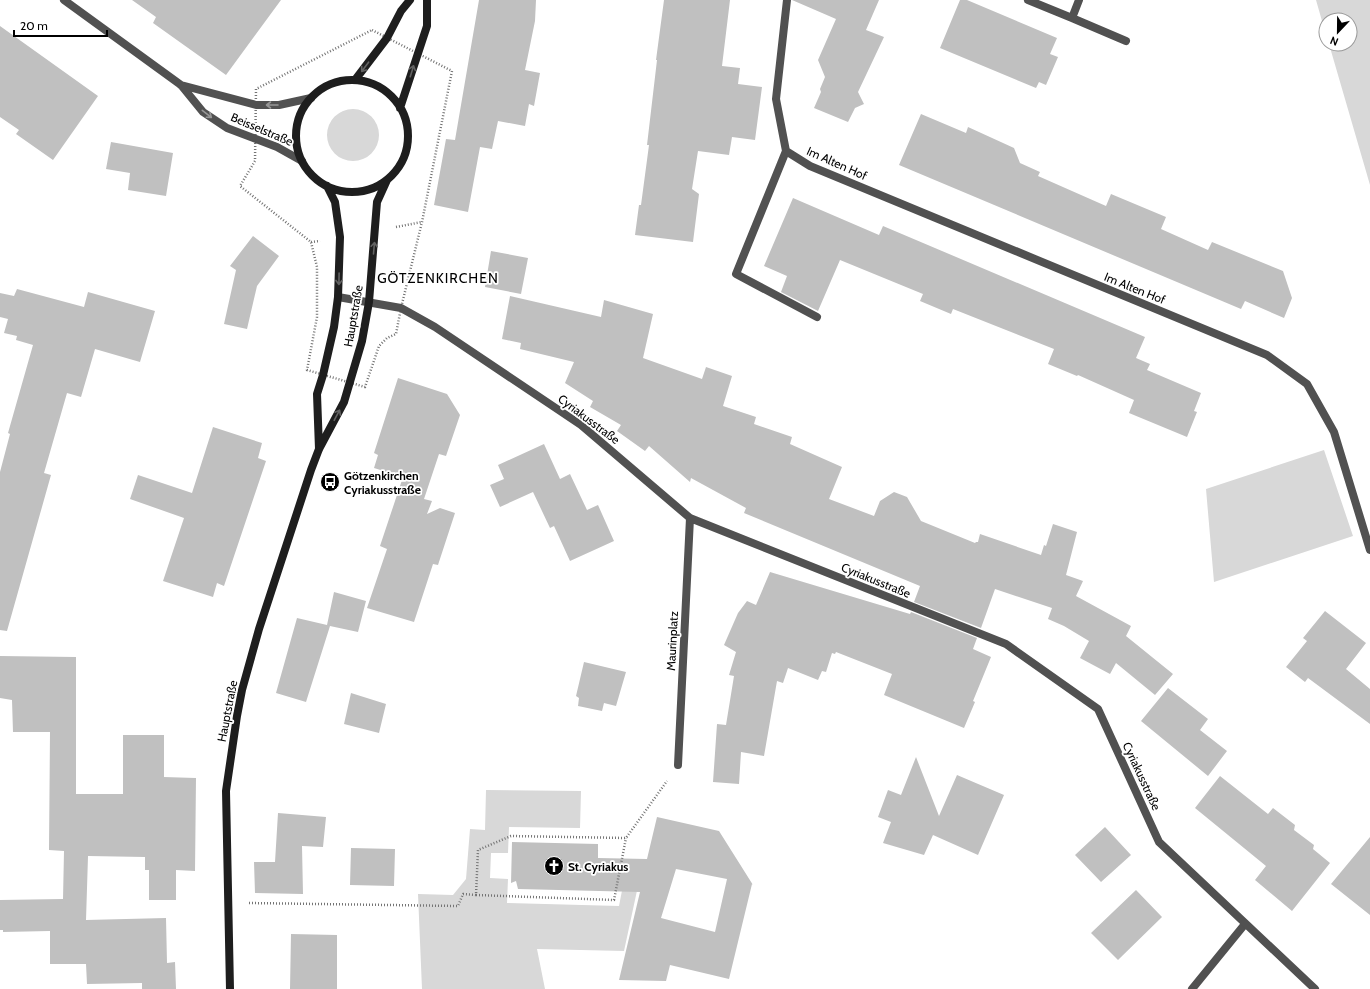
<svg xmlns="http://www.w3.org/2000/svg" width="1370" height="989" viewBox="0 0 1370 989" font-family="Cabin,sans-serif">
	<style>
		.green { fill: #d8d8d8 }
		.building { fill: #c0c0c0; fill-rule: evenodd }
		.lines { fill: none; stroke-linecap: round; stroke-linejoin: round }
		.path { stroke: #737373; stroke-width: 2.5; stroke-dasharray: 1 2; stroke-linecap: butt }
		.lane { stroke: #515151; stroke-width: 8 }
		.street { stroke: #515151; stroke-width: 8 }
		.secondary { stroke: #1e1e1e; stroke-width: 8 }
		.oneway { stroke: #626262 }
		.oneway2 { stroke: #979797 }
		.labels { text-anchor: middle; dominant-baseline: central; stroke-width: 3.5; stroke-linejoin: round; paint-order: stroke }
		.street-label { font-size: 12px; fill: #000; stroke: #fff }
		.poi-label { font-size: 12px; font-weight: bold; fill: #000; stroke: #fff; text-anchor: start }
		.quarter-label { font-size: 14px; letter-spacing: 1px; fill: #000; stroke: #fff }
	</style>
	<rect width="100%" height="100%" fill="#fff"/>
	<path class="green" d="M1316 0H1370V185L1329 44H1350V20H1326V35Z
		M327 135a26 26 0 1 1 52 0a26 26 0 1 1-52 0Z
		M1324 450 1353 536 1214 582 1206 489Z
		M486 790 581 791 580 828 509 827 508 853H491L490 878 508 879 507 903 619 906 626 870 641 872 624 951 537 949 545 989H422L418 894 453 895 466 879 470 829 485 830Z"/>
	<path class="building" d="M132 0H281L226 75 153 23 156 17Z
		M479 0H536L535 21 525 70 540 73 534 106 529 104 525 126 498 121 492 149 480 147 468 212 434 205 446 139 455 140Z
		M664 0H730L722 66 740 68 738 84 762 87 755 140 732 137 729 155 698 151 692 189 699 194 693 242 635 235 639 205H641L649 145H647L657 60H656Z
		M792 0H879L866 30 884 37 858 92 864 104 855 108 848 122 814 108 821 92 820 89 825 77 818 60 836 19Z
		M960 0H967L1057 38 1050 54 1058 57 1046 85 1039 82 1036 88 940 48Z
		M0 26 98 96 53 160 16 134 19 130 0 117Z
		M921 114 966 133 968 127 1014 148 1020 163 1040 172 1038 176 1106 206 1111 194 1166 217 1161 229 1208 250 1212 242 1283 271 1292 298 1284 318 1245 301 1241 309 899 165Z
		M111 142 173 153 166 196 128 190 130 173 106 169Z
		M793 198 879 235 883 226 1145 337 1136 358 1150 364 1147 370 1201 393 1194 411 1197 412 1187 437 1129 413 1134 400 1078 375 1077 376 1048 364 1054 349 953 309 951 314 920 301 923 294 840 260 818 311 781 292 787 276 764 266Z
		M253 236 279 256 257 286 247 329 224 324 236 270 230 266Z
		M491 251 528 258 521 294 485 287Z
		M17 289 84 307 88 292 155 311 140 362 95 349 81 397 67 393 44 473 51 475 7 631 0 630V472L10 434 8 433 33 345 16 340 17 336 4 333 8 319 0 317V293L14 296Z
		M510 296 601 317 604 300 653 314 643 358 702 379 706 367 732 376 723 406 756 417 754 424 792 437 790 444 842 467 829 499 874 516 880 501 894 492 907 497 921 521 975 543 976 542H978L980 534 1041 555 1044 545 1046 546 1053 524 1077 532 1066 575 1083 581 1076 596 1131 626 1126 636 1173 674 1155 695 1116 663 1110 674 1080 658 1089 641 1064 626 1048 619 1052 608 995 589 981 628 914 602 920 586 744 513 746 508 691 478 690 482 649 446 645 451 617 431 621 425 590 407 593 401 565 383 574 362 520 349 521 343 502 339Z
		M398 378 447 394 460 415 446 456 439 454 424 499 432 501 427 514 440 508 455 513 438 565 433 564 414 622 367 608 387 549 380 546 403 477 374 468 378 455 374 453Z
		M213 427 262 443 258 458 266 461 224 586 217 583 213 597 163 581 184 518 130 499 138 475 192 493Z
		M544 444 560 479 570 474 587 510 598 505 614 541 570 561 554 526 550 528 533 492 500 507 490 485 504 479 498 465Z
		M770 572 910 614 911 612 977 638 973 649 991 657 973 701 975 702 964 728 884 695 892 674 836 652 835 654 832 653 826 672 822 671 818 680 788 668 783 683 777 681 764 756 741 752 739 784 713 782 717 724 726 725 734 676 729 675 736 652 724 645 738 613 747 601 756 605Z
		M334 592 366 601 358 632 330 626 306 702 276 693 297 618 327 625Z
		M1325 611 1366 643 1346 669 1370 689V724L1308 678 1305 682 1286 667 1307 641 1303 638Z
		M0 656 76 657V794H123V735H164V777L196 778 195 871 176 870V900H149V870H145V857L88 856 86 920 166 918 167 963 175 962 176 989H142V983L87 984 86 964H50V931L3 932V930H0V900L63 899 64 851 49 850 50 732H13L12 700 0 698Z
		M584 662 626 672 616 706 604 703 602 711 578 706 579 698 576 696Z
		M1168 688 1208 719 1200 730 1227 751 1208 776 1141 721Z
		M351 693 386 704 379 733 344 724Z
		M916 757 939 816 957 775 1004 795 978 855 933 835 924 855 883 843 891 822 878 817 888 790 901 795Z
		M1220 776 1268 814 1273 808 1295 825 1294 830 1314 845 1313 849 1330 863 1292 911 1255 880 1266 866 1195 808Z
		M278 813 326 817 323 847 302 846 303 894 255 893 254 862H275Z
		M657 817 719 831 753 885 752 884 729 979 670 965 666 981 619 980 640 892 518 889 516 881 511 883 512 842 598 844V858L647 859ZM676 869 727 879 715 932 661 918Z
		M1105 827 1131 855 1101 882 1075 855Z
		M1370 837V915L1331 884Z
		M351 848 395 849 394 886 350 885Z
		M1136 890 1162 917 1118 960 1091 933Z
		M291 934 337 935V989H290Z"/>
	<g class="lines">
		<path class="path" d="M372 30 452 71 422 222 401 308 396 334 387 338 379 346 365 387 307 370 317 317V267L311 242 240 186 255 161 256 89Z
			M396 227 422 222
			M311 242 320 241
			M476 895 614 900 626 838
			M249 903 458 906 463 894 476 895 478 850 511 836 626 838 667 781"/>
		<path class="lane" d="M1192 989 1245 924"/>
		<path class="street" d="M64 0 181 85 203 112 227 128 277 147 302 161
			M787 0 776 99 786 151 810 166 1267 355 1307 384 1334 432 1370 550
			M1028 0 1072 18 1079 0
			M1072 18 1126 41
			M181 85 256 105H279L311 98
			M786 151 736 274 817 317
			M338 297 401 308 435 327 581 425 690 518 1006 644 1098 709 1159 842 1315 989
			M678 765 690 518"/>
		<path class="secondary" d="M355 80 387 38 401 11 410 0
			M296 136a56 56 0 1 1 112 0a56 56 0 1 1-112 0Z
			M400 108 427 26V0
			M319 449 317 394 323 375 334 327 338 297 340 237 335 202 327 186
			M230 989 226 791 237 716 242 690 259 629 311 470 319 449 344 402 362 341 369 302 377 202 387 180"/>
	</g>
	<defs><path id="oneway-shaft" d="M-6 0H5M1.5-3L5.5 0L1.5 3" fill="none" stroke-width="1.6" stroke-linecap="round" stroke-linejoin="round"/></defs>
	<g class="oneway">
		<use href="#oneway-shaft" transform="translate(365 67) rotate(127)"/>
		<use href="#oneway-shaft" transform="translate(412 71) rotate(-73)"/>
		<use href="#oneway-shaft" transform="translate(374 248) rotate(-85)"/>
		<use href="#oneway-shaft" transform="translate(339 279) rotate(91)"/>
		<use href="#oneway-shaft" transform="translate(337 415) rotate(-62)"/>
	</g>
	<g class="oneway2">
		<use href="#oneway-shaft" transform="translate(272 105) rotate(-180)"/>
		<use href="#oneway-shaft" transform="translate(207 114) rotate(38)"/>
	</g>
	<defs>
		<g id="bus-disc" transform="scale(1)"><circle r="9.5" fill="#000" stroke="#fff"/><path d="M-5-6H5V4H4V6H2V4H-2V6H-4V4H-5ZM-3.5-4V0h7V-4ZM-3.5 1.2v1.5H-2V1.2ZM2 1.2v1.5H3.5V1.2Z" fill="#fff"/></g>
		<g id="church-disc" transform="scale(1)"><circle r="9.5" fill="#000" stroke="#fff"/><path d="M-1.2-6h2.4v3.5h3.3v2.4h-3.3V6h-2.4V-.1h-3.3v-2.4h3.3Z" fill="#fff"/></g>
	</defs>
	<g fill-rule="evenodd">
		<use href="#bus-disc" x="330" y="482"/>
		<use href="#church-disc" x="554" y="866"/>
	</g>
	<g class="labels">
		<g class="street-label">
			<text transform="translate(262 129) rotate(23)">Beisselstraße</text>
			<text transform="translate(837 163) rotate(24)">Im Alten Hof</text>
			<text transform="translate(1135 288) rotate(22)">Im Alten Hof</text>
			<text transform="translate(353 316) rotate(-80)">Hauptstraße</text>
			<text transform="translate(589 419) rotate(37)">Cyriakusstraße</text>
			<text transform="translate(876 580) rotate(22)">Cyriakusstraße</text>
			<text transform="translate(672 641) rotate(-87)">Maurinplatz</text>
			<text transform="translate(227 711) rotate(-79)">Hauptstraße</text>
			<text transform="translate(1142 776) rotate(65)">Cyriakusstraße</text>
		</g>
		<g class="poi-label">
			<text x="344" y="475">Götzenkirchen<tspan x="344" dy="14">Cyriakusstraße</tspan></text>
			<text x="568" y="866">St. Cyriakus</text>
		</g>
		<g class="quarter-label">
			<text x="438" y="278">GÖTZENKIRCHEN</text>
		</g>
	</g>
	<g transform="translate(1338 32) rotate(202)"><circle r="19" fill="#ffffff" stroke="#999999"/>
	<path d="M0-3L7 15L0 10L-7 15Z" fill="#000000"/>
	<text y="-6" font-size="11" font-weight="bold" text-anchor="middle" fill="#000000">N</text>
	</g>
	<path d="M14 30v6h93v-6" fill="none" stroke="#000000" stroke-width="2"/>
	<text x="20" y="30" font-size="12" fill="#000000" stroke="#ffffff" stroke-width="3" paint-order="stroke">20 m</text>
</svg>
